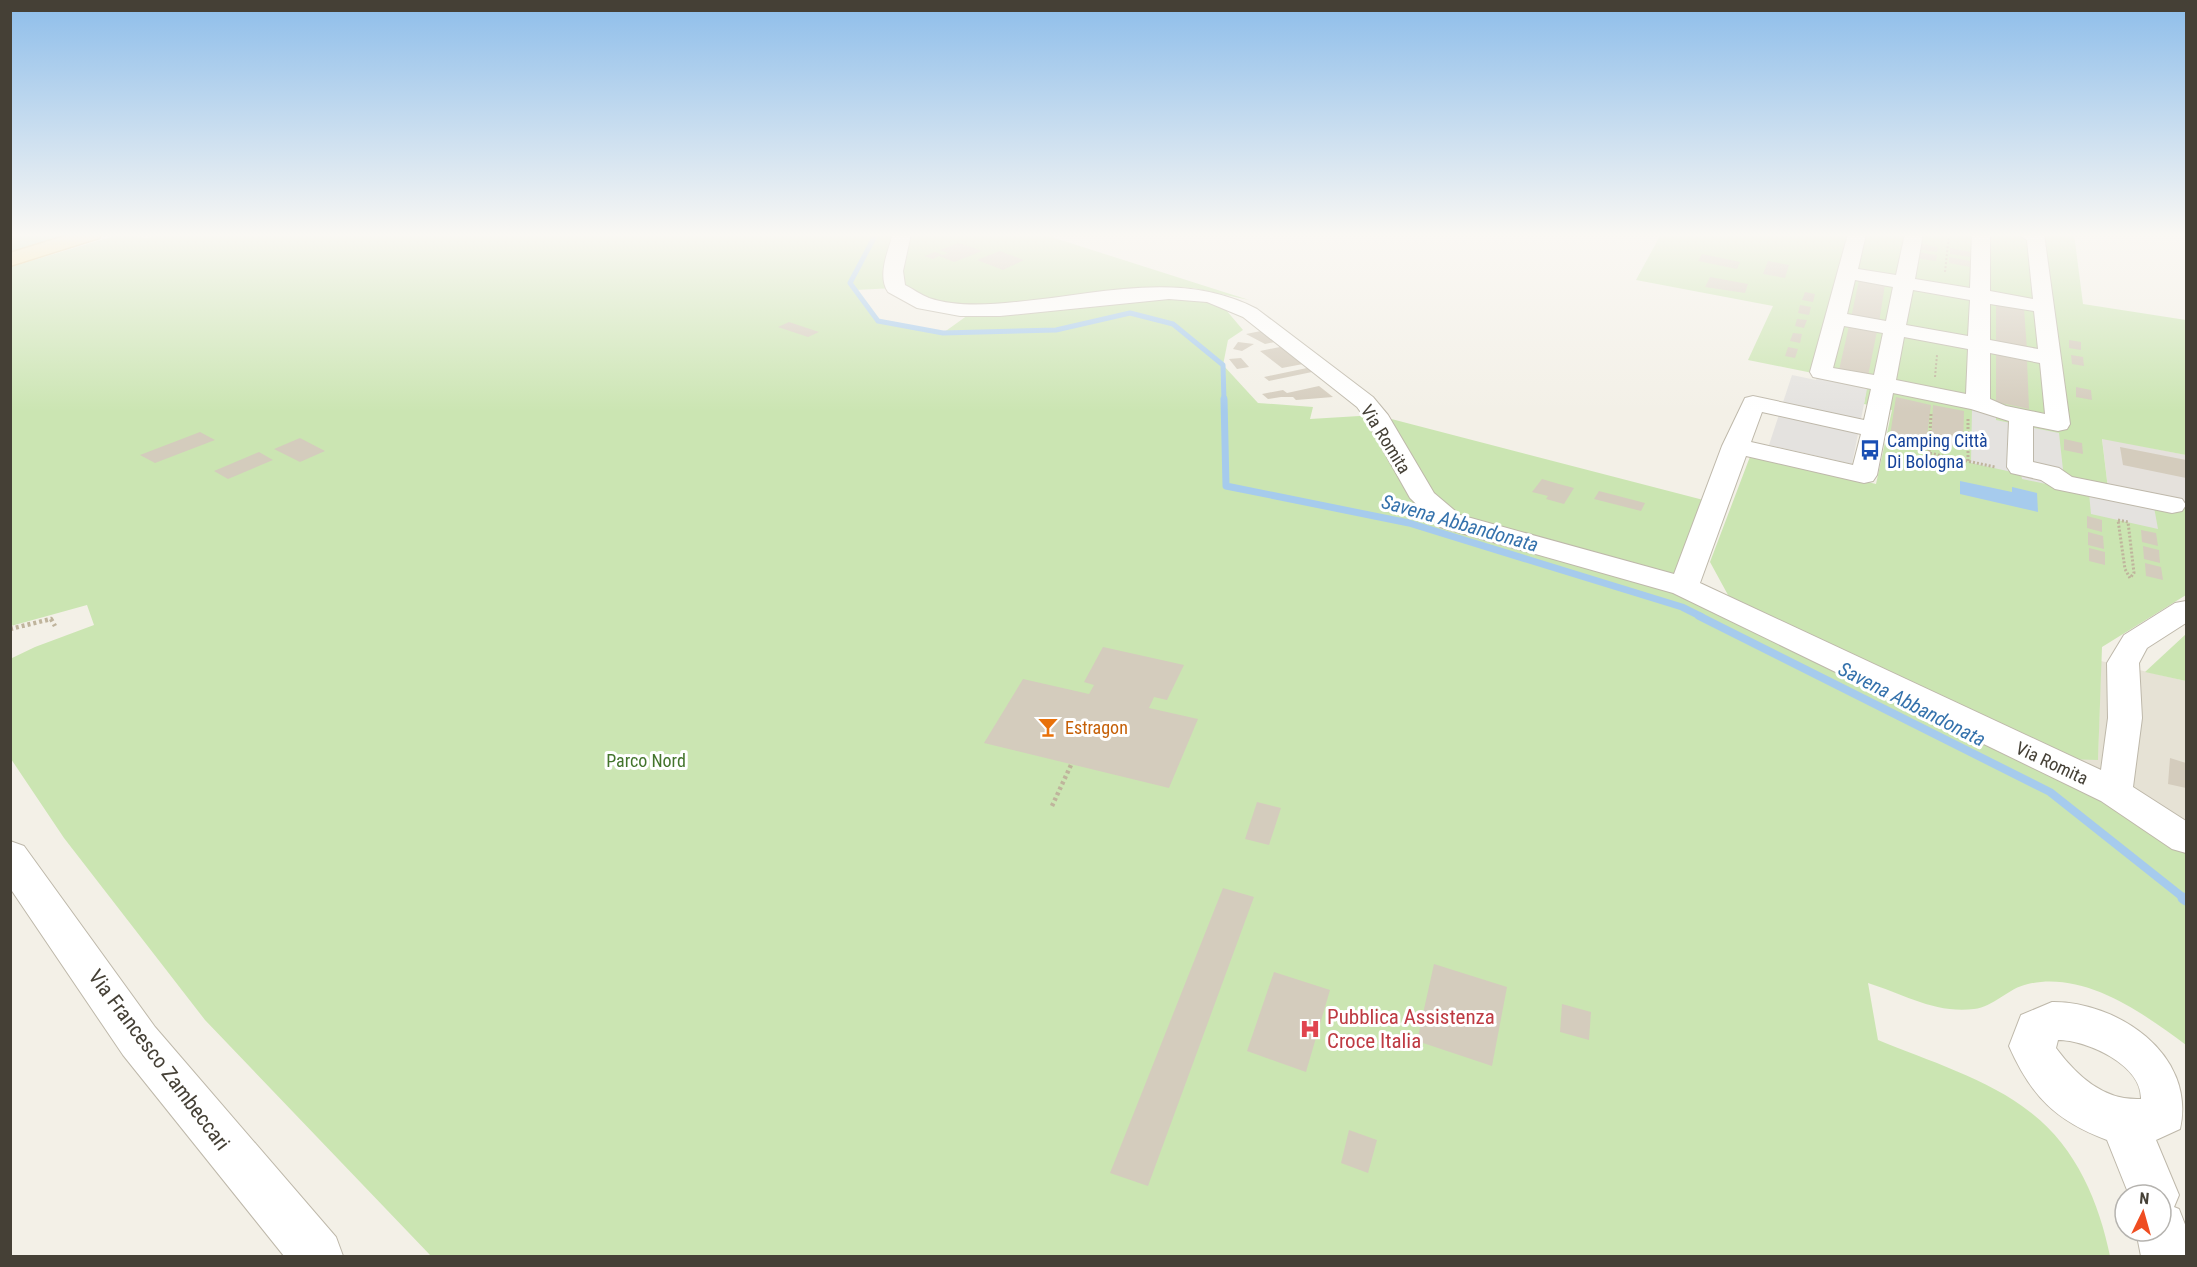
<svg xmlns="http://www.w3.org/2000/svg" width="2197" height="1267" viewBox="0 0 2197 1267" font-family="'Roboto Condensed',sans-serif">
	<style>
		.residential { fill: #e6e2d5 }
		.industrial { fill: #e5e1dc }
		.green { fill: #cbe5b2; fill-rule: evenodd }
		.parking { fill: #e4e2df }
		.water { fill: #a6cbed }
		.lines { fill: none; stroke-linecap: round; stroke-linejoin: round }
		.stream-far3 { stroke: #a6cbed; stroke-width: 5 }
		.stream-far2 { stroke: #a6cbed; stroke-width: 7 }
		.stream-far1 { stroke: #a6cbed; stroke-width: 8 }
		.stream { stroke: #a6cbed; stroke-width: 11 }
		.building { fill: #d4ccbd }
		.minor-casing { stroke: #beb8aa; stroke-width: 2 }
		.major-casing { stroke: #dec26a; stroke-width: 3 }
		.path-far2 { stroke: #bfb49c; stroke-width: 2; stroke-dasharray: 2 2; stroke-linecap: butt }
		.path-far1 { stroke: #bfb49c; stroke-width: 3; stroke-dasharray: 2 2; stroke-linecap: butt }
		.path { stroke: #bfb49c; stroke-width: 4.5; stroke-dasharray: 3 3; stroke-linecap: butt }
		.minor { fill: #fff; fill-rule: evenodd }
		.major { fill: #f9e499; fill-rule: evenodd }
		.labels { text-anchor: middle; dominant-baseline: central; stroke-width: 6; stroke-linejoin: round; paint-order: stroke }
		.street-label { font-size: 18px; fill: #454036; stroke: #fff }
		.transit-label { font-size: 18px; fill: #164399; stroke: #fff; text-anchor: start }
		.food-label { font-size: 18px; fill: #c56008; stroke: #fff; text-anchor: start }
		.park-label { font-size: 18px; fill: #43742c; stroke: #fff }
		.water-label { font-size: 20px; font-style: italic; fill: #3572ac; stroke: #fff }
		.near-health-label { font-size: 21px; fill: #be3a42; stroke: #fff; text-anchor: start }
		.near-street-label { font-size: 21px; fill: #454036; stroke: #fff }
	</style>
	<rect width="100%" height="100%" fill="#f3f0e7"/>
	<path class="residential" d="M2101 661 2186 681V856L2063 759H2098Z"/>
	<path class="industrial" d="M2102 438 2186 455V505L2108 489Z"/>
	<path class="green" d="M18 234H74L11 254V239Z
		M121 234 147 238 160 234H1042L1249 300 1193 288 1151 287 1041 299 1033 305 1149 293 1215 297 1243 330 1228 340 1223 365 1258 403 1313 407 1310 419 1376 415 1715 503 1684 587 2156 818 2186 839V1045C2143 1013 2085 971 2028 984 2008 988 1994 1007 1974 1009 1936 1014 1903 994 1868 983L1878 1040C1926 1060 1989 1079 2030 1112 2076 1147 2099 1202 2110 1256H431L205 1020 64 838 11 759 10 659 35 647 94 625 87 605 11 626V267ZM895 288 956 309 975 310 943 333 878 321 855 290Z
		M1661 234H2074L2083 304 2186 320V455L2102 439 2108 489 2186 505V595L2102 647 2098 760 2063 759 1734 606 1710 562 1751 454 1876 484 1892 410 1864 404 1867 384 1748 360 1773 306 1636 280Z
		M2186 634V681L2145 672Z"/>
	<path class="parking" d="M1792 375 1816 380 1817 376 1867 389 1852 464 1769 445Z
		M1972 409 1996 414V420L2059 433 2065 488 2022 479 2021 474 1971 463Z
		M2089 493 2154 507 2158 529 2091 514Z"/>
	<path class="water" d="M1960 481 2012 492V487L2037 493 2038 512 1960 494Z"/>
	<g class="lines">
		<path class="stream-far3" d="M876 234 850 283 878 321 943 333 1056 330 1130 313 1173 324 1223 365 1224 401"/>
		<path class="stream-far2" d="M1224 399 1226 486 1409 523 1682 607 1702 617"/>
		<path class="stream-far1" d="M1699 616 2050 792 2185 899"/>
		<path class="stream" d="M2183 898 2186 900"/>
	</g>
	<path class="building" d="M959 243 982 251 954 262 939 256 933 259 924 256 935 252 943 255 948 253 939 250Z
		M1918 243 1938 247 1937 252 1917 249Z
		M1950 248 1971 252V257L1950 254Z
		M1000 251 1005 253 1024 260 1003 270 977 260Z
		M1916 252 1937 255 1936 261 1915 258Z
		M1702 254 1740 262 1737 269 1698 261Z
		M1949 257 1970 261V267L1949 263Z
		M1768 261 1789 265 1785 278 1763 274Z
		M1710 277 1748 284 1745 293 1705 287Z
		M1859 280 1885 284 1879 323 1851 318Z
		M1805 292 1815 294 1813 302 1802 300Z
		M1996 304 2024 309 2027 350 1996 345Z
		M1800 305 1811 307 1809 315 1798 313Z
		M1797 319 1807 320 1804 328 1795 326Z
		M789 322 819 332 808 337 778 327Z
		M1849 326 1877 331 1868 376 1839 370Z
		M1261 331 1275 342 1265 344 1246 334Z
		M1793 333 1802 334 1800 343 1790 341Z
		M2069 340 2081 342V350L2069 348Z
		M1238 342 1254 344 1242 351 1233 349Z
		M1280 347 1303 364 1282 368 1260 351Z
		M1788 347 1798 349 1795 358 1785 356Z
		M1996 353 2027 359 2029 409 1996 402Z
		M2071 355 2083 357 2084 366 2072 364Z
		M1241 358 1249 367 1237 369 1229 359Z
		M1307 368 1312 372 1269 381 1264 377Z
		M1319 386 1333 397 1296 400 1293 397H1281L1268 399 1262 394 1283 390 1287 393Z
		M2076 387 2091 390 2092 400 2076 397Z
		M1896 397 1931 405 1926 444 1890 436Z
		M1933 405 1964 411 1963 448 1931 441Z
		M200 432 215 440 155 463 140 455Z
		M300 438 325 451 300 462 274 449Z
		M2064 439 2082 443 2083 454 2064 450Z
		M2120 447 2186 460V478L2123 465Z
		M259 452 273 460 228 479 214 471Z
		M1542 479 1559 484 1574 488 1564 504 1546 499 1548 496 1532 492Z
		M1599 491 1645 503 1641 511 1594 499Z
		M2087 516 2102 520V532L2087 528Z
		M2141 530 2156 533 2158 546 2142 542Z
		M2088 532 2103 536 2104 549 2088 545Z
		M2143 546 2159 550 2160 563 2144 559Z
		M2089 548 2105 552V565L2089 561Z
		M2145 563 2161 567 2163 580 2146 576Z
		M1103 647 1184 665 1167 700 1154 697 1149 708 1198 719 1169 788 984 743 1023 679 1089 694 1094 685 1084 682Z
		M2170 758 2186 763V788L2168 784Z
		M1257 802 1281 808 1269 845 1245 839Z
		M1223 888 1254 897 1148 1186 1110 1173Z
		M1434 964 1507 987 1492 1066 1417 1041Z
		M1274 972 1330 990 1306 1072 1247 1051Z
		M1562 1004 1591 1012 1589 1040 1560 1032Z
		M1349 1130 1377 1140 1368 1173 1341 1163Z"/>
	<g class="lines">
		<g class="minor-casing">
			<path id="minor" d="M893 234H911L903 271 905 285C913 289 921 295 929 298 955 307 988 305 1015 302 1096 295 1182 269 1257 309L1373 397 1388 415 1434 493 1460 515 1674 574 1722 446 1745 398 1753 396 1864 420 1871 389 1813 377 1810 372 1848 234H1866L1858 269 1896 275 1905 234H1923L1915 279 1970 288 1972 234H1990V291L2033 299 2027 240 2017 234H2044L2070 424 2067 429 2058 431 2033 426V462L2059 468 2072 477 2182 499 2186 505 2182 511 2172 513 2055 489 2041 480 2011 473 2007 467 2009 421 1971 409 1893 393 1877 475 1873 481 1864 483 1746 456 1700 583 2101 770 2108 718 2107 663 2124 635 2175 603 2186 601V623L2147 648 2139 663 2142 718 2133 787 2186 821V853L2172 849 2101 801 1673 593 1440 527 1410 498 1365 418 1357 407 1243 317 1207 302 1169 299 1000 316H960L917 308 888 292C877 276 888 251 893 234ZM1855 280 1893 287 1886 321 1847 314ZM1913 290 1970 300 1968 336 1906 325ZM1990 304 2034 311 2038 349 1990 340ZM1844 326 1883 333 1874 375 1833 368ZM1904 337 1968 349 1966 394 1896 380ZM1990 353 2040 363 2045 414 2006 406 1990 399ZM1762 412 1861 434 1853 465 1751 442Z
				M10 841 24 846 155 1027 336 1237 343 1256H284L123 1055 10 888Z
				M2052 1002C2115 1001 2197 1053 2180 1129L2156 1140 2179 1195 2174 1207 2179 1209 2186 1227V1256H2141L2136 1231H2161V1195H2129L2107 1140C2056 1121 2031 1096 2009 1046L2021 1015ZM2058 1040C2087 1040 2142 1065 2141 1099 2104 1101 2077 1076 2056 1048Z"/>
		</g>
		<g class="major-casing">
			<path id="major" d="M71 234H101L99 238 10 266V253Z"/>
		</g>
		<path class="path-far2" d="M1945 272 1949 234
			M1935 377 1937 355"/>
		<path class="path-far1" d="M1931 414 1929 453 1995 467
			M1968 419V461
			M2118 520 2128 522 2134 573 2130 578 2125 569Z"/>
		<path class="path" d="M10 629 51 619 55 626
			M1052 806 1071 765"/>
		<use href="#minor" class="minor"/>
		<use href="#major" class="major"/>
	</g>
	<linearGradient id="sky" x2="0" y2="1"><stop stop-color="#8dbdea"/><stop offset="0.57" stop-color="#faf8f4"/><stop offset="1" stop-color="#faf8f4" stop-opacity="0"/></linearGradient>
	<rect width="2197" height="412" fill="url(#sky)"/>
	<defs>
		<g id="bus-bare" transform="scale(1.62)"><path d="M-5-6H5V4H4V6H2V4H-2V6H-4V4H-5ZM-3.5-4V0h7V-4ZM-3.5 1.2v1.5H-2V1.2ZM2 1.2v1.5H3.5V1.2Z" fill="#1a4fb4" stroke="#fff" stroke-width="2.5" paint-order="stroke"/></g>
		<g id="bar-bare" transform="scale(1.62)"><path d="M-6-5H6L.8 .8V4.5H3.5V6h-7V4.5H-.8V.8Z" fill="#e8710a" stroke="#fff" stroke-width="2.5" paint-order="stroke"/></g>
		<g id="hospital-bare" transform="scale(1.62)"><path d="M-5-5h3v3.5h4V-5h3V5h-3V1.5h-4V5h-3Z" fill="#e0444e" stroke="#fff" stroke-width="2.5" paint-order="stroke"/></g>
	</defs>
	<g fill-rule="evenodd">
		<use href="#bus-bare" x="1870" y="450"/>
		<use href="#bar-bare" x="1048" y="727"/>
		<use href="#hospital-bare" x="1310" y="1029"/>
	</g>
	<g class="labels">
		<g class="street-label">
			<text transform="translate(1386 439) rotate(58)">Via Romita</text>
			<text transform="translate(2052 763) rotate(25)">Via Romita</text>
		</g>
		<g class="transit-label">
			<text x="1887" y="440">Camping Città<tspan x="1887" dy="21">Di Bologna</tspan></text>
		</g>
		<g class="food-label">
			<text x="1065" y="727">Estragon</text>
		</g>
		<g class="park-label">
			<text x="646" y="760">Parco Nord</text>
		</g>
		<g class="water-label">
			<text transform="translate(1460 523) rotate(16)">Savena Abbandonata</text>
			<text transform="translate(1912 704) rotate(27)">Savena Abbandonata</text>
		</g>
		<g class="near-health-label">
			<text x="1327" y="1017">Pubblica Assistenza<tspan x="1327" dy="24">Croce Italia</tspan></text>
		</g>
		<g class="near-street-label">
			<text transform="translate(159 1060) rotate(53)">Via Francesco Zambeccari</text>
		</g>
	</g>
	<rect width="2197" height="1267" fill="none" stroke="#454036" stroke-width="24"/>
	<g transform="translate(2143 1213) rotate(5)"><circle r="28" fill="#ffffff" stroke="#b5b3af" stroke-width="1.5"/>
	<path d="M0-4.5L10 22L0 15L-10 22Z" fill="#ef4d21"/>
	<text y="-9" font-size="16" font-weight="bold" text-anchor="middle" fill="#454036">N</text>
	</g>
</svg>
